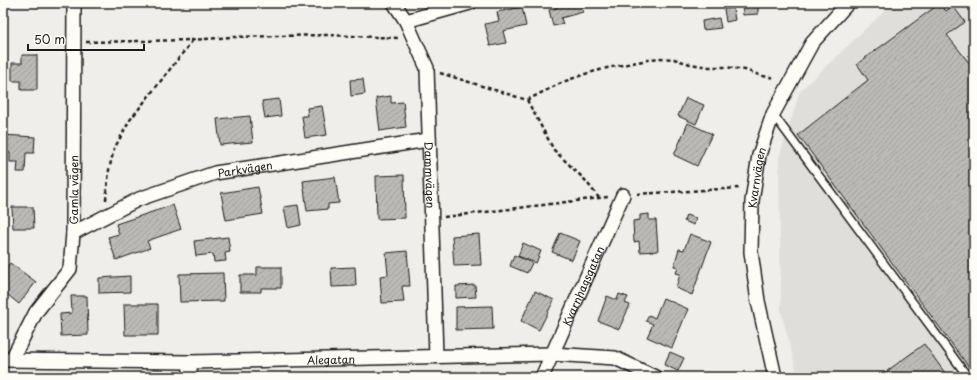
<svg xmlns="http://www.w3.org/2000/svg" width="977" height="380" viewBox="0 0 977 380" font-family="'Playpen Sans',sans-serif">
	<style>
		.built { fill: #e0deda }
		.building { fill: url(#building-hatch); stroke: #1c1c1c }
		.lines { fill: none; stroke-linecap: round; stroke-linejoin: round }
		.service-casing { stroke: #1c1c1c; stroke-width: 10 }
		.minor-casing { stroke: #1c1c1c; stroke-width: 16 }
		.path { stroke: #1c1c1c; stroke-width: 2.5; stroke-dasharray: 4 3; stroke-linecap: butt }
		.service { stroke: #fdfcf7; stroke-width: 7 }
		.minor { stroke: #fdfcf7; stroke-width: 13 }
		.labels { text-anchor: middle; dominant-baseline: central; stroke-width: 3; stroke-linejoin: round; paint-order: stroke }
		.street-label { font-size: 11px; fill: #1c1c1c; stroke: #fdfcf7 }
	</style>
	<defs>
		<pattern id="building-hatch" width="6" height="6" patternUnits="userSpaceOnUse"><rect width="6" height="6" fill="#bbbab6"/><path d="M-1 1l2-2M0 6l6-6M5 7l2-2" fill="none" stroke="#a09f9c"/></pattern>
	</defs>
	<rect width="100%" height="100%" fill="#f0eeea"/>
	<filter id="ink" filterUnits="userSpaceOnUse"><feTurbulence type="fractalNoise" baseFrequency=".025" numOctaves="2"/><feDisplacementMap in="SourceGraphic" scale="8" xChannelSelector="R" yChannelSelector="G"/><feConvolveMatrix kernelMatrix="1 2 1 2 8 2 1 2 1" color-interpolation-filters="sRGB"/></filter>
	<g filter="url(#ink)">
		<path class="built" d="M893 3H974V377H798L781 311 779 158 800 91Z"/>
		<path class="building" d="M556 3H581L583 12 561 18 563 24 553 26 549 10 557 8Z
			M613 3H652V4L629 9 628 3 614 6Z
			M736 3H766V5H758V14L743 15 742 6H736Z
			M939 4 946 11 953 6 965 22 947 35 974 69V374L798 135 868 80 857 64Z
			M522 7 526 26 503 31 506 43 490 46 485 24 499 21 497 12Z
			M733 8 735 20 726 22 724 9Z
			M719 18 721 28 703 30 702 21Z
			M22 55H37V90H21V81H12V63H22Z
			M363 79 365 94 351 96 350 80Z
			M391 96V103L403 102 406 127 380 131 376 98Z
			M686 98 704 105 696 124 678 116Z
			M279 99 281 116 265 118 262 101Z
			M322 106 327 135 305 138 302 116H308L307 108Z
			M250 116 253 142 220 145 217 119Z
			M688 123 712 134 697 166 674 155Z
			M3 135 35 137 34 153H26L25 172H17L18 162H10V153L3 152Z
			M404 175 405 218 377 219 376 176Z
			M335 177 339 203 328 204V209L307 211 303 181Z
			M258 187 263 214 226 220 221 193Z
			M173 205 181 229 147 241 150 248 116 260 108 237 119 234 116 224Z
			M298 205 301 225 288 228 284 207Z
			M12 207H33L34 228H13Z
			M649 214V220H656L658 251 640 252 639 241 634 242 633 221 640 220V215Z
			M686 215 696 218 694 225 684 221Z
			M560 233 580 241 572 260 552 252Z
			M479 234 481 265 454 266 452 236Z
			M690 234 711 242 692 295 676 288 680 274 676 273 678 267 674 266 679 249 684 250Z
			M228 237 230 252 225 253 226 261 214 262 213 254 196 256 194 241Z
			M523 243 541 251 536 263 518 256Z
			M407 251 410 286H402L404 302 382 303 380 276 388 275 386 253Z
			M514 255 532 263 527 273 510 266Z
			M10 263 36 282 19 304 3 291V273Z
			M257 267H281V288H261V292H240V275H257Z
			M355 267 356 286 332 287 331 268Z
			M223 273 224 301 180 302 179 274Z
			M130 276V292L99 293V278Z
			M475 285 476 297 456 298V286Z
			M535 291 554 300 539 330 521 321Z
			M619 294 628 297 625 303 630 305 619 329 598 321 607 296 617 300Z
			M71 296H87L88 335 61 336 60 314 72 313Z
			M663 298 688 309 672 348 647 337 653 324 646 321 649 315 655 318Z
			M124 304H158V335H125Z
			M492 306 493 329 456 330V307Z
			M924 344 948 377H879Z
			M670 352 684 358 678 371 664 365Z"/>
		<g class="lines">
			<g class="service-casing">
				<path id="service" d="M773 114 968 377"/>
			</g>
			<g class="minor-casing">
				<g id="minor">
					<path id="s1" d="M394 3 406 21 427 68 436 356"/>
					<path d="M406 21 470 3"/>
					<path id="s2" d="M73 233 139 199 215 173 428 140"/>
					<path id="s3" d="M12 359 36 312 70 269 73 233 74 3"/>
					<path id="s4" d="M3 360 190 362 552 354 615 358 655 377"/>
					<path d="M190 377V362"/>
					<path id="s5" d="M542 377 623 195"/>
					<path id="s6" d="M775 377 758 301 751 252 752 201 759 155 773 114 812 43 848 3"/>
				</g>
			</g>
			<path class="path" d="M86 42 193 40 231 37 327 35 399 38
				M440 73 527 100 554 150 585 180 599 198
				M527 100 563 82 585 74 607 68 658 58 674 59 690 64 709 67H726L745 70 762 76 776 78
				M637 194 740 188
				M106 200 109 170 114 149 130 120 193 40
				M444 217 608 197"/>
			<use href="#service" class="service"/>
			<use href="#minor" class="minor"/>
		</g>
	</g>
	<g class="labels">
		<g class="street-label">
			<text stroke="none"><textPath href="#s2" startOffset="185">Parkvägen</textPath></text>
			<text stroke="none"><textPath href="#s1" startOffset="180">Dammvägen</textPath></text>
			<text stroke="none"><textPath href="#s6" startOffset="202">Kvarnvägen</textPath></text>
			<text stroke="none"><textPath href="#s3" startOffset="187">Gamla vägen</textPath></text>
			<text stroke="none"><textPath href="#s5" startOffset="100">Kvarnhagsgatan</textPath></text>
			<text stroke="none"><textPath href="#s4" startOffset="328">Alegatan</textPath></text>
		</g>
	</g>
	<rect width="977" height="380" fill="none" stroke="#fdfcf7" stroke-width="16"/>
	<rect x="8" y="8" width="961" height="364" fill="none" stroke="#1c1c1c" stroke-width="1.5" filter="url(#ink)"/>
	<path d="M28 44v6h116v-6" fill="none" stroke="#1c1c1c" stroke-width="2"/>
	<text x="34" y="44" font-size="12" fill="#1c1c1c" stroke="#fdfcf7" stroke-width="3" paint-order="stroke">50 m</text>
</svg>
